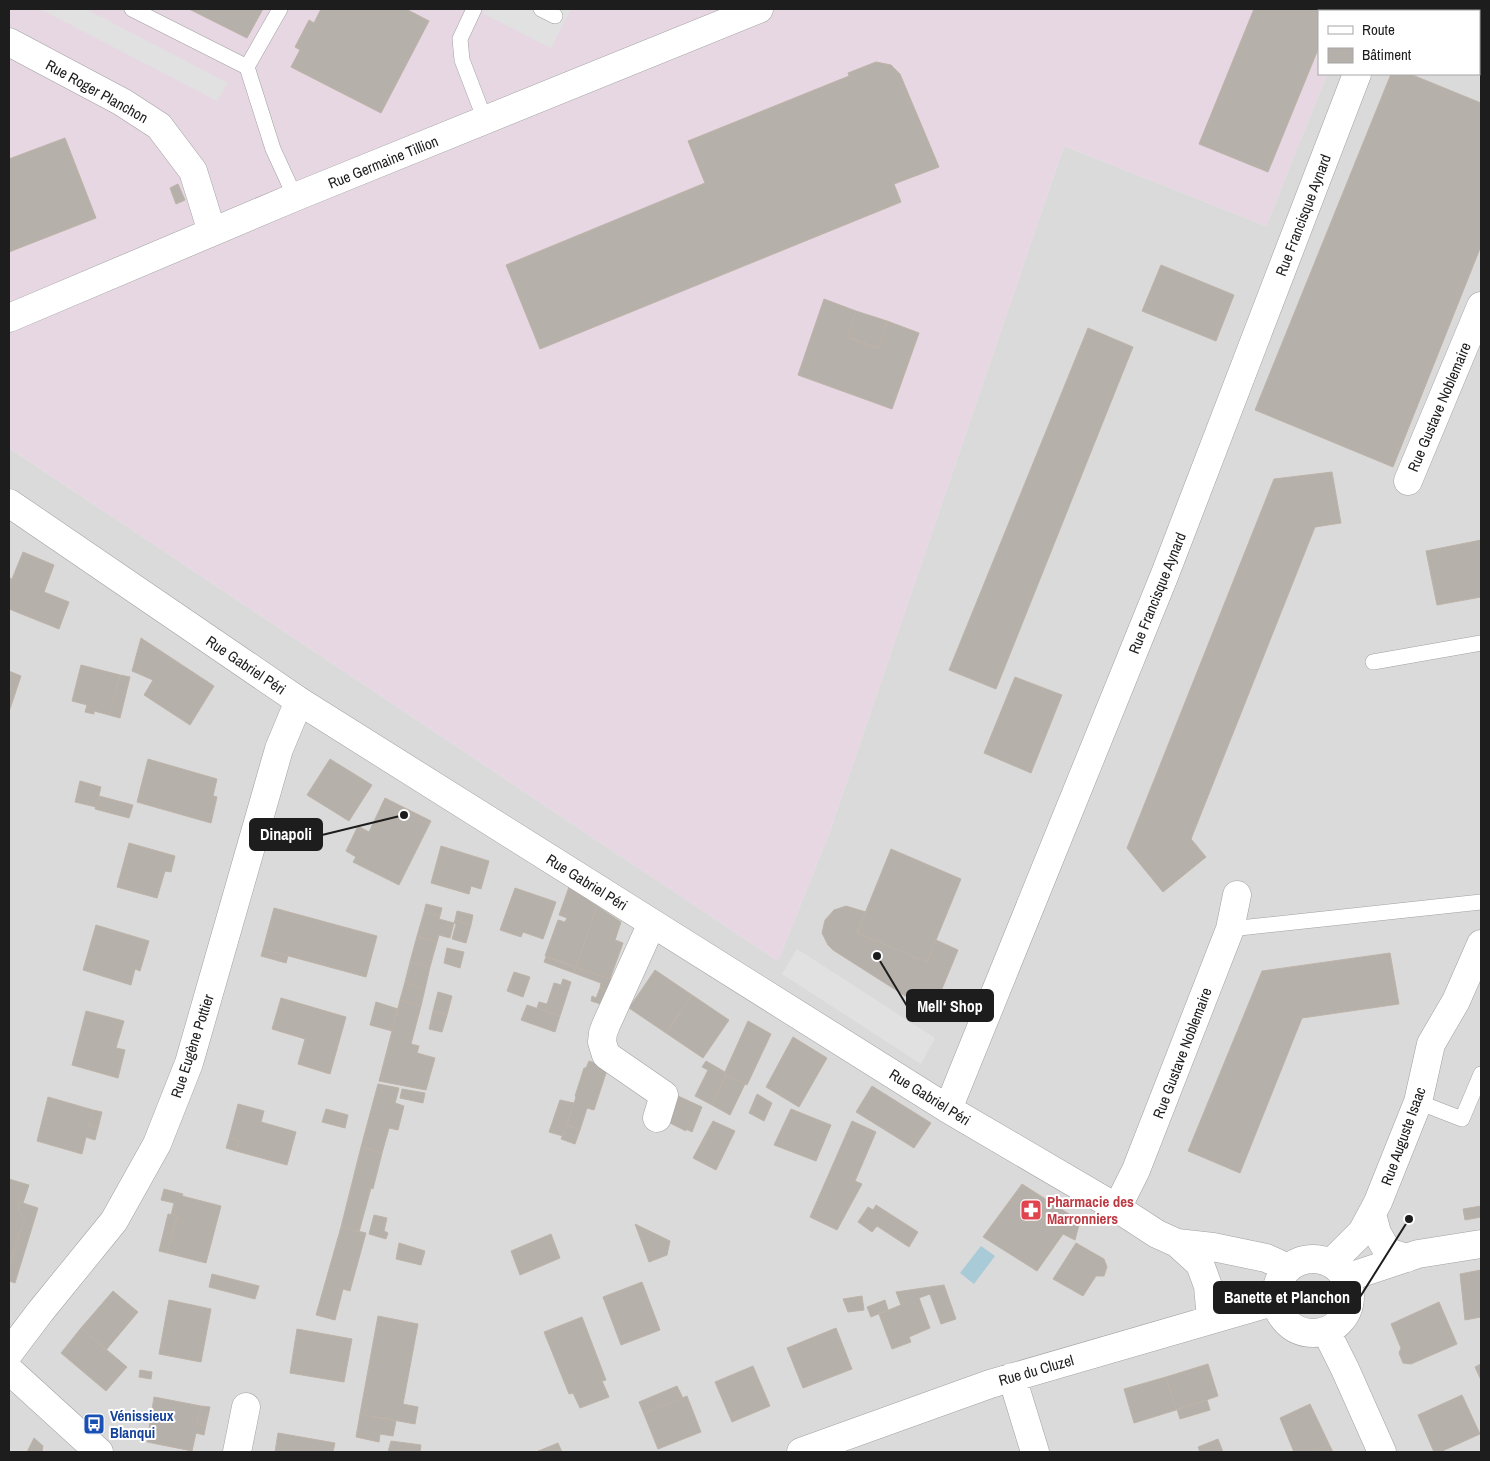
<svg xmlns="http://www.w3.org/2000/svg" width="1490" height="1461" viewBox="0 0 1490 1461" font-family="'Archivo Narrow',sans-serif">
	<style>
		.residential { fill: #dbdada }
		.industrial { fill: #e6d7e2 }
		.parking { fill: #e1e1e1 }
		.water { fill: #a9cad7 }
		.building { fill: #b6b0aa; stroke: #bdb3a8 }
		.lines { fill: none; stroke-linecap: round; stroke-linejoin: round }
		.service-casing { stroke: #a1a1a1; stroke-width: 16 }
		.minor-casing { stroke: #a1a1a1; stroke-width: 29 }
		.service { stroke: #fff; stroke-width: 15 }
		.minor { stroke: #fff; stroke-width: 28 }
		.labels { text-anchor: middle; dominant-baseline: central; stroke-width: 4; stroke-linejoin: round; paint-order: stroke }
		.street-label { font-size: 15px; fill: #1d1d1d; stroke: #fff }
		.health-label { font-size: 15px; font-weight: bold; fill: #be3a42; stroke: #fff; text-anchor: start }
		.transit-label { font-size: 15px; font-weight: bold; fill: #164399; stroke: #fff; text-anchor: start }
		.leader { fill: none; stroke: #1d1d1d; stroke-width: 2 }
		.callout-dot { fill: #1d1d1d; stroke: #fff; stroke-width: 2 }
		.callout { fill: #1d1d1d; stroke: #1d1d1d; stroke-width: 2 }
		.callout-label { font-size: 16px; text-anchor: middle; font-weight: bold; fill: #fff }
	</style>
	<rect width="100%" height="100%" fill="#edebe4"/>
	<path class="residential" d="M1353 9H1481V1452H9V448L778 961 830 831 1064 146 1266 226 1327 74H1479V11H1352Z"/>
	<path class="industrial" d="M9 9H1353L1352 11H1319V74H1327L1266 226 1064 146 830 831 778 961 9 448Z"/>
	<path class="parking" d="M40 9H86L228 83 217 101Z
		M484 9H571L551 48 482 13Z
		M797 949 935 1038 921 1064 782 974Z"/>
	<path class="water" d="M981 1246 995 1256 974 1284 960 1273Z"/>
	<path class="building" d="M189 9H263L247 38Z
		M321 9H406L429 21 381 113 291 67 300 50 295 47 309 20 314 23Z
		M1254 9H1334L1333 11H1319V47L1268 172 1199 144Z
		M876 62 891 65 900 74 939 167 894 184 901 202 540 349 506 265 705 183 688 141 849 76 848 73Z
		M1391 74H1410L1481 103V246L1393 467 1255 410Z
		M65 138 96 218 9 252V159Z
		M178 184 185 200 176 204 170 188Z
		M1161 265 1234 295 1216 341 1142 311Z
		M824 299 856 311 847 337 878 348 887 321 919 333 892 409 798 375Z
		M856 311 887 321 878 348 847 337Z
		M1088 328 1133 347 996 689 949 670Z
		M1332 472 1341 523 1315 527 1191 839 1206 857 1163 892 1127 848 1274 479Z
		M1481 540V597L1437 605 1426 551Z
		M23 552 54 565 44 592 69 602 59 629 9 609V578L12 579Z
		M141 638 214 686 190 725 144 695 153 680 132 671Z
		M81 665 120 675 109 715 94 711V714L85 712 87 705 72 701Z
		M9 671 21 676 9 712Z
		M120 675 130 677 120 718 109 715Z
		M1015 677 1062 695 1031 773 984 753Z
		M148 759 217 779 213 796 217 797 211 823 137 802Z
		M330 759 372 785 349 821 307 795Z
		M80 781 101 787 96 807 75 802Z
		M99 796 133 805 129 818 95 809Z
		M385 798 431 821 399 885 353 862 356 857 346 851 358 826 369 832Z
		M129 843 175 856 171 872 165 871 157 898 117 887Z
		M441 846 489 861 481 889 471 886 469 894 431 883Z
		M891 849 961 879 927 962 857 933Z
		M569 887 597 906 576 967 545 956 558 920 565 922 567 918 559 915Z
		M515 888 556 902 543 939 523 932 521 937 500 930Z
		M426 904 442 908 440 916 424 912Z
		M597 906 621 922 615 940 623 943 610 979 576 967Z
		M846 906 866 912 857 933 927 962 936 940 958 950 932 1013 833 950 828 945 822 933 825 920 834 910Z
		M274 908 377 936 366 977 263 949Z
		M457 911 473 915 471 925 455 920Z
		M424 912 440 916 439 919 454 923 450 938 439 935 437 942 417 936Z
		M455 920 471 925 466 943 452 939 456 924 454 923Z
		M96 925 149 941 140 971 135 969 131 985 83 970Z
		M417 936 437 942 430 967 410 962Z
		M447 948 464 952 460 968 444 963Z
		M263 949 288 956 286 963 261 956Z
		M1390 953 1399 1004 1302 1018 1240 1173 1188 1151 1262 971Z
		M546 957 576 967 574 973 544 962Z
		M410 962 430 967 425 989 405 982Z
		M576 967 616 981 612 992 600 988 601 983 574 973Z
		M655 970 692 995 666 1033 629 1008Z
		M514 972 530 977 523 997 507 991Z
		M563 979 571 982 560 1016 537 1008 539 1002 547 1004 554 983 561 985Z
		M405 982 425 989 421 1006 400 1000Z
		M600 988 612 992 607 1006 591 1001 592 996 596 998Z
		M438 992 452 996 447 1015 433 1011Z
		M692 995 729 1020 703 1058 666 1033Z
		M281 998 346 1017 330 1074 298 1064 305 1039 272 1029Z
		M400 1000 421 1006 411 1044 419 1046 417 1053 435 1058 426 1090 379 1081Z
		M376 1002 398 1009 392 1031 370 1025Z
		M527 1005 560 1016 555 1032 521 1020Z
		M86 1011 124 1021 116 1048 125 1050 118 1078 72 1065Z
		M433 1011 447 1015 442 1032 429 1029Z
		M748 1021 771 1034 747 1085 724 1074Z
		M793 1037 827 1058 799 1107 766 1087Z
		M589 1061 608 1067 594 1110 587 1108 580 1130 567 1125 576 1097 575 1096 584 1068H586Z
		M706 1061 725 1072 724 1074 726 1075 712 1105 695 1096 708 1070 702 1067Z
		M726 1075 745 1084 730 1115 712 1105Z
		M378 1084 399 1088 395 1103 404 1106 398 1130 389 1128 382 1153 361 1147Z
		M872 1086 931 1123 914 1148 856 1112Z
		M402 1089 425 1093 423 1103 400 1098Z
		M757 1094 772 1103 764 1121 749 1113Z
		M678 1096 702 1107 692 1132 686 1129V1131L666 1121Z
		M48 1097 93 1110 89 1126 98 1128 95 1140 86 1137 82 1154 37 1141Z
		M560 1100 574 1103 563 1136 549 1132Z
		M238 1104 264 1111 261 1122 296 1132 287 1165 236 1151 239 1141 229 1138Z
		M326 1109 348 1115 345 1128 322 1122Z
		M791 1109 831 1125 816 1161 774 1145Z
		M93 1110 102 1112 98 1128 89 1126Z
		M713 1121 735 1131 716 1170 693 1158Z
		M852 1121 876 1132 855 1181 862 1184 837 1230 810 1217Z
		M567 1125 580 1130 575 1144 561 1139Z
		M229 1138 239 1141 236 1151 226 1148Z
		M361 1147 382 1153 373 1189 371 1188 359 1232 341 1227Z
		M9 1179 29 1185 23 1203 20 1202 18 1210 25 1218 9 1267Z
		M1022 1184 1080 1221 1075 1240 1063 1234 1037 1271 983 1237Z
		M164 1189 183 1194 182 1196 221 1206 206 1263 167 1253 177 1216 171 1215 174 1203 161 1200Z
		M20 1202 38 1208 15 1283 9 1281V1267L25 1218 18 1210Z
		M876 1205 918 1232 909 1247 877 1226 872 1232 858 1222 868 1207 873 1210Z
		M1481 1206V1217L1465 1220 1463 1209Z
		M168 1214 177 1216 167 1253 159 1251Z
		M374 1215 387 1218 384 1231 388 1233 386 1239 369 1234Z
		M635 1224 670 1241 667 1255 649 1262Z
		M341 1227 366 1233 350 1291 343 1289 335 1320 316 1315Z
		M551 1234 560 1258 520 1275 511 1251Z
		M399 1243 425 1251 421 1265 396 1259Z
		M1076 1243 1104 1259 1107 1267 1104 1276H1096L1083 1296 1053 1279Z
		M1481 1270V1317L1465 1320 1460 1274Z
		M212 1274 259 1286 255 1299 209 1287Z
		M642 1282 660 1330 621 1345 603 1297Z
		M944 1285 956 1319 941 1324 930 1294 919 1298 930 1328 909 1337 911 1342 892 1349 879 1314 901 1305 896 1292Z
		M113 1291 138 1312 106 1350 81 1328Z
		M862 1296 864 1310 848 1312 843 1299Z
		M169 1300 211 1309 201 1362 159 1354Z
		M885 1300 888 1310 871 1317 867 1307Z
		M1439 1302 1457 1344 1411 1364 1403 1363 1399 1353 1401 1348 1391 1324Z
		M378 1316 418 1324 403 1404 418 1407 415 1424 360 1414Z
		M582 1317 606 1380 602 1381 609 1397 580 1408 573 1393 569 1394 544 1332Z
		M81 1328 127 1367 106 1391 61 1353Z
		M836 1328 852 1369 803 1388 787 1348Z
		M297 1329 352 1339 344 1382 290 1373Z
		M1208 1364 1218 1396 1176 1410 1166 1377Z
		M1481 1364V1380L1475 1367Z
		M753 1366 770 1406 732 1422 715 1382Z
		M140 1370 152 1372 151 1379 139 1377Z
		M1166 1377 1176 1410 1134 1423 1124 1389Z
		M677 1386 683 1398 644 1414 639 1402Z
		M1462 1395 1480 1434 1440 1452H1434L1418 1415Z
		M687 1396 701 1432 658 1449 644 1414Z
		M154 1397 201 1406 197 1424 206 1425 204 1435 196 1433 192 1451 147 1442Z
		M1207 1400 1210 1410 1180 1419 1177 1409Z
		M1310 1404 1329 1444 1312 1452H1294L1280 1418Z
		M201 1406 210 1407 206 1425 197 1424Z
		M360 1414 396 1421 393 1436 380 1434 379 1442 356 1437Z
		M278 1433 335 1443 333 1452H275Z
		M34 1438 43 1446 42 1452H27Z
		M1218 1439 1223 1452H1200L1198 1447Z
		M391 1441 421 1445 420 1452H388Z
		M558 1443 562 1452H536Z
		M1329 1444 1333 1452H1312Z"/>
	<g class="lines">
		<g class="service-casing">
			<path id="service" d="M132 9 247 67 280 9
				M474 9 460 39 462 60 485 120
				M541 9 555 16
				M247 67 273 149 295 197
				M1373 662 1481 643
				M1230 929 1481 902
				M1418 1102 1462 1119 1481 1074"/>
		</g>
		<g class="minor-casing">
			<path id="minor" d="M1381 11 1382 9
				M9 42 122 102 159 126 193 171 212 232
				M9 318 295 197 759 9
				M1408 481 1481 306
				M9 503 299 701 948 1109 1117 1208 1157 1234 1177 1243 1213 1247 1266 1258 1288 1268
				M652 923 606 1025 603 1033 602 1042 606 1055 664 1095 657 1118
				M948 1109 1165 574 1357 74
				M1117 1208 1136 1170 1230 929 1237 895
				M1372 1214 1377 1233 1388 1252 1407 1258
				M1177 1243 1200 1264 1208 1286 1211 1319
				M1276 1296a37 37 0 1 1 74 0a37 37 0 1 1-74 0Z
				M1331 1263 1362 1232 1378 1202 1418 1102 1431 1044 1456 1001 1481 944
				M1346 1278 1418 1254 1481 1244
				M1326 1331 1345 1369 1382 1452
				M9 1353 40 1312 114 1221 157 1144 189 1063 279 749 299 701
				M9 1370 99 1452
				M1012 1377 1035 1452
				M237 1452 246 1407
				M801 1452 990 1384 1276 1301"/>
		</g>
		<use href="#service" class="service"/>
		<use href="#minor" class="minor"/>
	</g>
	<defs>
		<g id="pharmacy-square" transform="scale(1.125)"><rect x="-9" y="-9" width="18" height="18" rx="4" fill="#e0444e" stroke="#fff"/><path d="M-2-6h4v4h4v4h-4v4h-4v-4h-4v-4h4Z" fill="#fff"/></g>
		<g id="bus-square" transform="scale(1.125)"><rect x="-9" y="-9" width="18" height="18" rx="4" fill="#1a4fb4" stroke="#fff"/><path d="M-5-6H5V4H4V6H2V4H-2V6H-4V4H-5ZM-3.5-4V0h7V-4ZM-3.5 1.2v1.5H-2V1.2ZM2 1.2v1.5H3.5V1.2Z" fill="#fff"/></g>
	</defs>
	<g fill-rule="evenodd">
		<use href="#pharmacy-square" x="1031" y="1210"/>
		<use href="#bus-square" x="94" y="1424"/>
	</g>
	<g class="labels">
		<g class="street-label">
			<text transform="translate(97 91) rotate(29)">Rue Roger Planchon</text>
			<text transform="translate(383 162) rotate(-22)">Rue Germaine Tillion</text>
			<text transform="translate(1303 215) rotate(-69)">Rue Francisque Aynard</text>
			<text transform="translate(1439 407) rotate(-67)">Rue Gustave Noblemaire</text>
			<text transform="translate(1157 593) rotate(-68)">Rue Francisque Aynard</text>
			<text transform="translate(246 665) rotate(34)">Rue Gabriel Péri</text>
			<text transform="translate(587 882) rotate(32)">Rue Gabriel Péri</text>
			<text transform="translate(192 1046) rotate(-72)">Rue Eugène Pottier</text>
			<text transform="translate(1182 1053) rotate(-69)">Rue Gustave Noblemaire</text>
			<text transform="translate(930 1097) rotate(32)">Rue Gabriel Péri</text>
			<text transform="translate(1403 1136) rotate(-70)">Rue Auguste Isaac</text>
			<text transform="translate(1036 1370) rotate(-16)">Rue du Cluzel</text>
		</g>
		<g class="health-label">
			<text x="1047" y="1201">Pharmacie des<tspan x="1047" dy="17">Marronniers</tspan></text>
		</g>
		<g class="transit-label">
			<text x="110" y="1415">Vénissieux<tspan x="110" dy="17">Blanqui</tspan></text>
		</g>
	</g>
	<path class="leader" d="M404 815L322 835M877 956L907 1006M1409 1219L1360 1297"/>
	<g class="callout-dot">
		<circle cx="404" cy="815" r="5"/>
		<circle cx="877" cy="956" r="5"/>
		<circle cx="1409" cy="1219" r="5"/>
	</g>
	<g class="callout">
		<rect x="250" y="819" width="72" height="31" rx="5"/>
		<rect x="907" y="990" width="86" height="31" rx="5"/>
		<rect x="1214" y="1282" width="146" height="31" rx="5"/>
	</g>
	<g class="callout-label">
		<text x="286" y="840">Dinapoli</text>
		<text x="950" y="1012">Mell‘ Shop</text>
		<text x="1287" y="1303">Banette et Planchon</text>
	</g>
	<rect width="1490" height="1461" fill="none" stroke="#1d1d1d" stroke-width="20"/>
	<rect x="1318" y="10" width="162" height="65" fill="#ffffff" stroke="#a5a5a5"/>
	<rect x="1328" y="26" width="25" height="8" fill="#ffffff" stroke="#a5a5a5"/>
	<text x="1362" y="35" font-size="15" fill="#1d1d1d">Route</text>
	<rect x="1328" y="48" width="25" height="15" fill="#b6b0aa" stroke="#a5a5a5"/>
	<text x="1362" y="60" font-size="15" fill="#1d1d1d">Bâtiment</text>
</svg>
